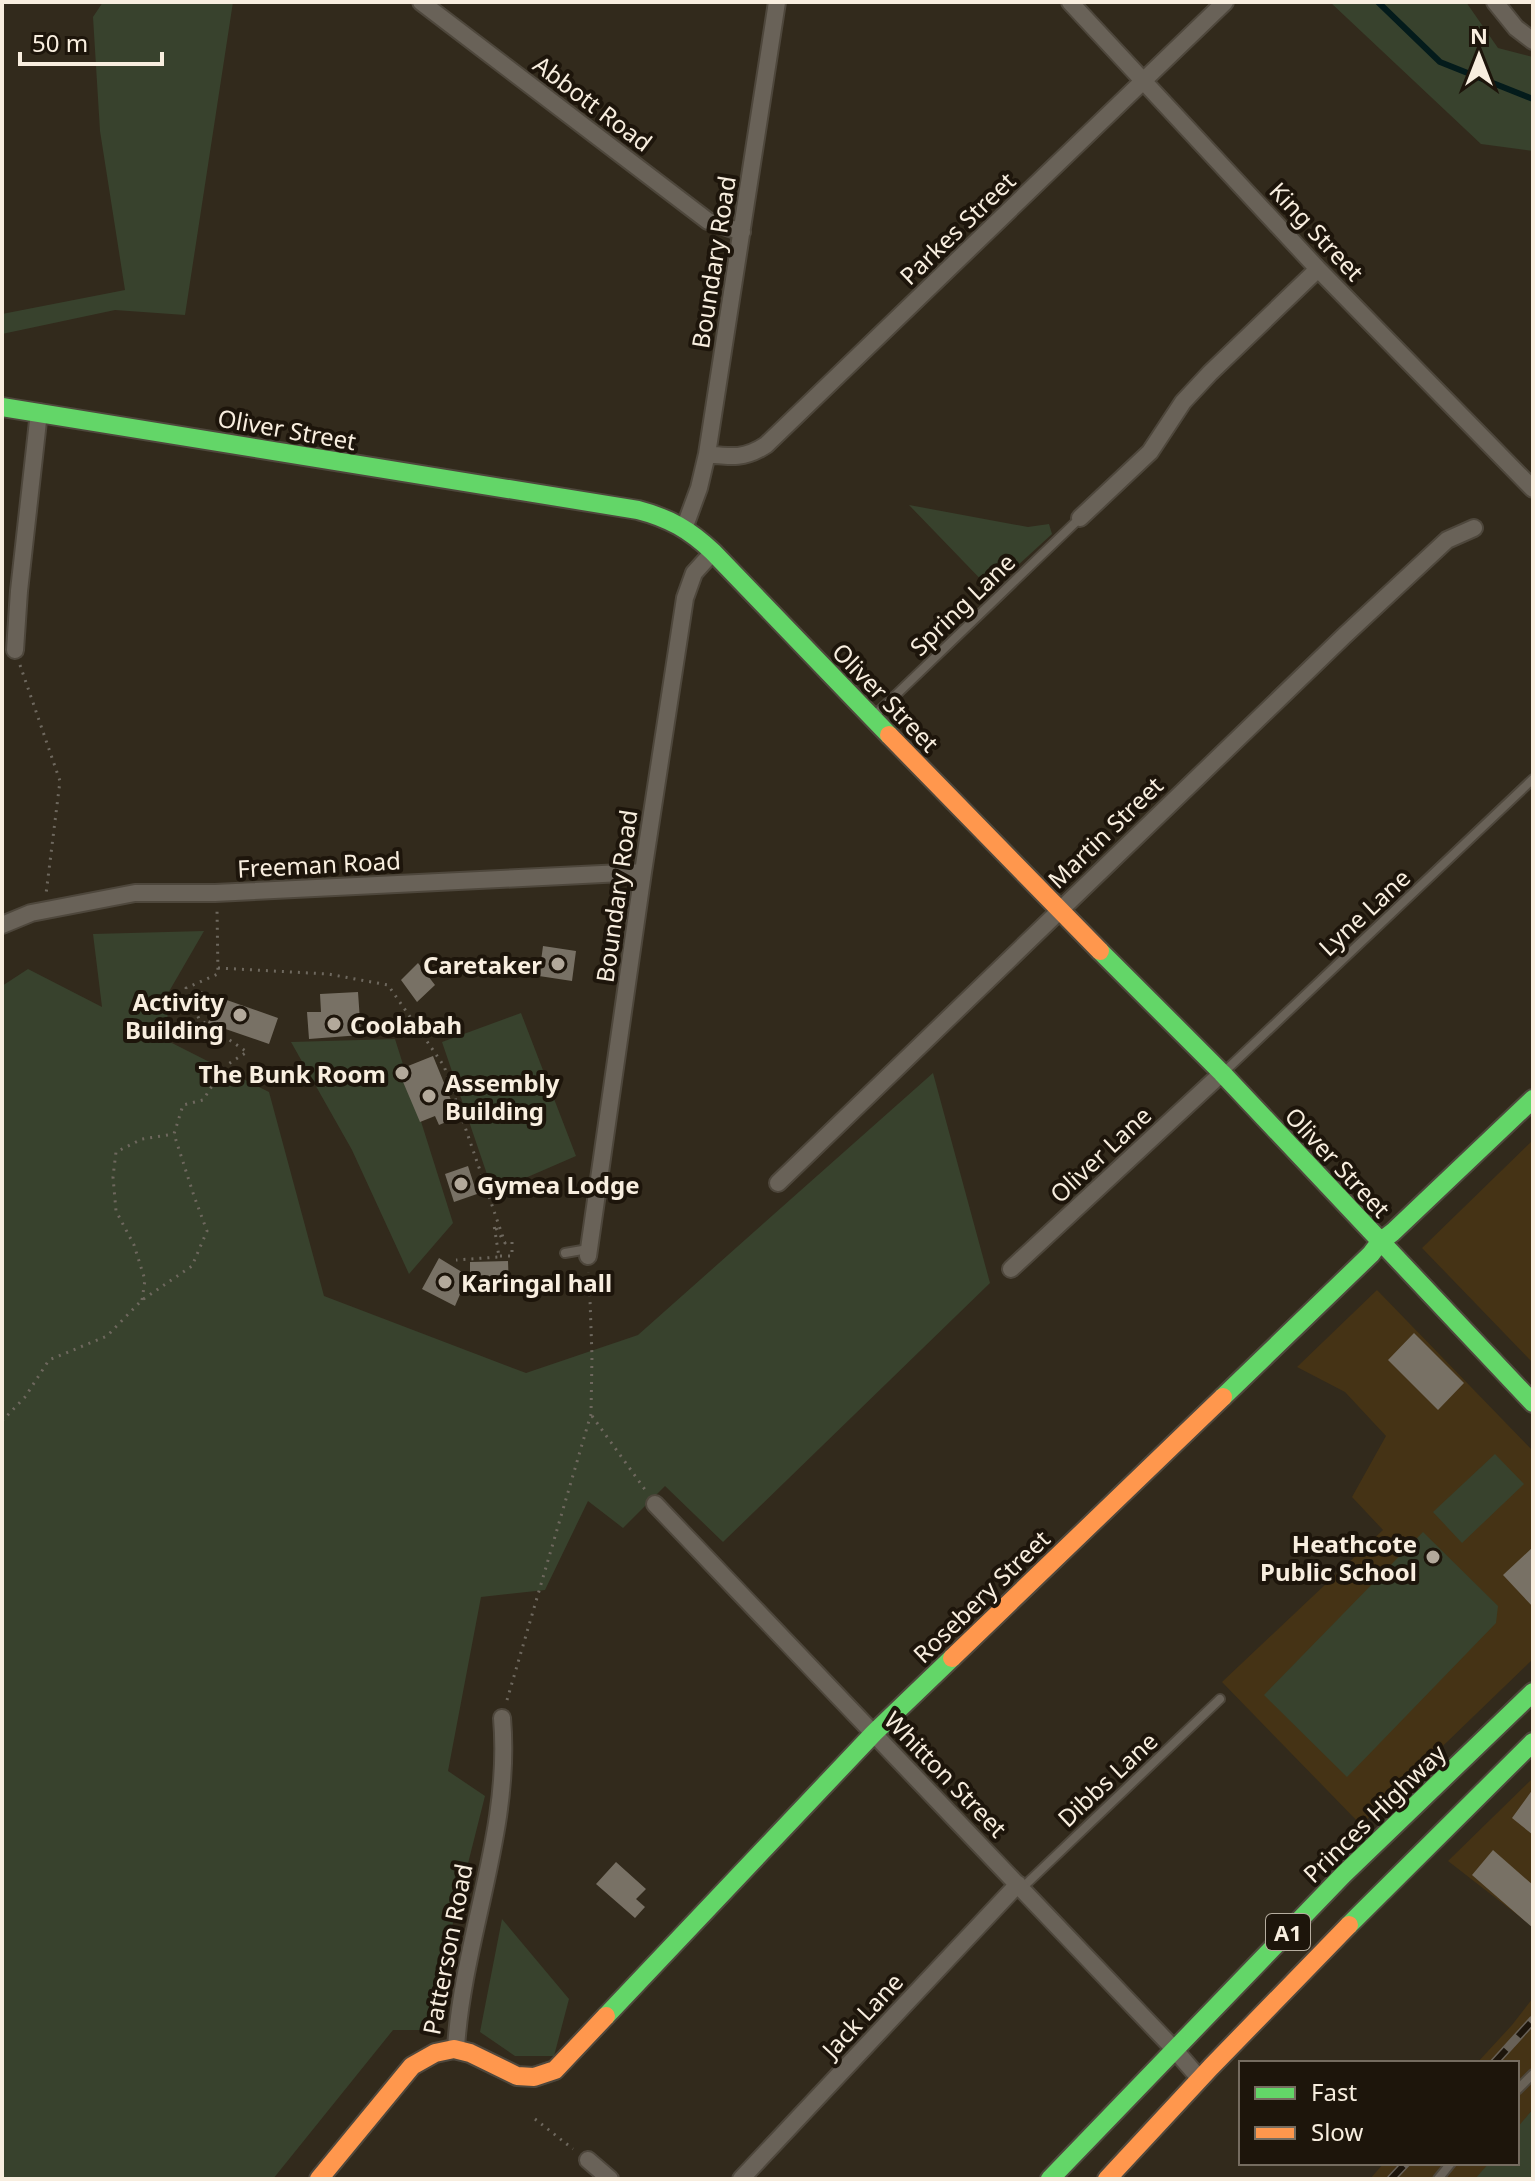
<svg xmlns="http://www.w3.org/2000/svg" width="1535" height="2181" viewBox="0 0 1535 2181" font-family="'Noto Sans',sans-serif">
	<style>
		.built { fill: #453315 }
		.green { fill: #38422d }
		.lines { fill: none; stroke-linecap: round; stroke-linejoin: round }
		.stream { stroke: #041b1b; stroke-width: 6 }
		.building { fill: #787165 }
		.lane-casing { stroke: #4e473c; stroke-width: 12 }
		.street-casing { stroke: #4e473c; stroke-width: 20 }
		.fast-casing { stroke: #4e473c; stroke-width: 22 }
		.slow-casing { stroke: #4e473c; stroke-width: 22 }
		.path { stroke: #6e685e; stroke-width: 3; stroke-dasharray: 2 6; stroke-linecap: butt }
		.lane { stroke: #696258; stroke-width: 8 }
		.street { stroke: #696258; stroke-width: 16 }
		.fast { stroke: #63d668; stroke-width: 18 }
		.slow { stroke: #ff974d; stroke-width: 18 }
		.rail-casing { stroke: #686157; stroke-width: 9 }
		.rail { stroke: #1d150b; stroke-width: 6; stroke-dasharray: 18; stroke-linecap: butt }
		.poi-dot { fill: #b3a99b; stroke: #1d150b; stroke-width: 3 }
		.labels { text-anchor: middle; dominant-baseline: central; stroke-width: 8; stroke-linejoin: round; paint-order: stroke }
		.shield { fill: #1d150b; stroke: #b6ad9f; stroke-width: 2 }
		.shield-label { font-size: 22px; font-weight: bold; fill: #f8eedf }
		.street-label { font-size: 24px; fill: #f8eedf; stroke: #1d150b }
		.poi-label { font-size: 24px; font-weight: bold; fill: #f8eedf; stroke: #1d150b; text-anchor: end }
	</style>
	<rect width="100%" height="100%" fill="#322a1c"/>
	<path class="built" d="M1533 1140V1363L1422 1248Z
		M1377 1290 1533 1451V1659L1361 1825 1222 1682 1383 1530 1352 1497 1386 1436 1345 1392 1297 1367Z
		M1533 1778V1927L1448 1861Z
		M1533 1998V2109L1517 2129V2063H1477L1512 2025Z
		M1384 2163H1489L1477 2179H1370Z"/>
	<path class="green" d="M103 2H233L185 315 115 310 2 334V314L125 290 100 131 93 17Z
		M1330 2H1466L1498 48 1533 57V151L1481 144Z
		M909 505 1028 527 1049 524 1052 534 991 590Z
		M204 931 167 995 168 1041 269 1092 324 1296 526 1373 638 1335 933 1073 990 1283 723 1542 665 1486 623 1528 588 1501 545 1590 481 1597 448 1771 485 1796 426 2030H393L273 2179H2V986L28 969 102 1007 93 934Z
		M521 1013 576 1156 493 1192 442 1042Z
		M395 1039 453 1223 409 1274 352 1150 291 1042Z
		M1495 1454 1524 1484 1462 1543 1433 1512Z
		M1423 1532 1498 1606 1496 1623 1347 1777 1264 1695Z
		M502 1919 569 1999 554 2056H515L480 2032Z
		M1533 2109V2176L1529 2179H1475L1489 2163H1517V2128Z"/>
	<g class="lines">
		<path class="stream" d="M1378 2 1440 62 1533 99"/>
	</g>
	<path class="building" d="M543 946 576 951 572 981 539 976Z
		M418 963 435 985 417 1002 401 980Z
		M201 991 278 1018 269 1044 208 1023 212 1012 196 1007Z
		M358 992 361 1035 309 1039 307 1012H321L320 994Z
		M433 1056 458 1117 439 1125 435 1116 420 1122 398 1070Z
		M468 1166 477 1194 454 1202 445 1174Z
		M439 1258 470 1277V1262L508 1261 509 1290 461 1292 455 1306 422 1289Z
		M1414 1333 1464 1383 1438 1410 1388 1360Z
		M1533 1547V1607L1503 1575Z
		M1533 1789V1835L1512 1818Z
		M1493 1850 1533 1885V1928L1472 1875Z
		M616 1862 646 1889 636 1899 645 1907 635 1918 596 1884Z"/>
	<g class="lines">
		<g class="lane-casing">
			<path id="lane" d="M876 714 1080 518
				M1223 1073 1533 779
				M565 1253 588 1249
				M1022 1888 1220 1699
				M1517 2090 1533 2074
				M1438 2179 1451 2163"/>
		</g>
		<g class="street-casing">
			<path id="street" d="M421 2 708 221 742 232
				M1070 2 1318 269 1533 489
				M1495 2 1516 28 1533 41
				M707 454C731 457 745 459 766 445L1225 2
				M1080 518 1150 452 1183 402 1210 373 1318 269
				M685 526 699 488 707 454 777 2
				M15 650 19 591 39 412
				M2 925 31 913 135 893H215L643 872
				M778 1183 1344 636 1447 540 1474 528
				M588 1256 643 872 685 598 694 573 713 552
				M1011 1269 1222 1073
				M655 1504 1174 2049 1200 2079
				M456 2048C463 1937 512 1830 502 1718
				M588 2160 610 2179
				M741 2179 1018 1884"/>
		</g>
		<g class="fast-casing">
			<path id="fast" d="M2 407 638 510C669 518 690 530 713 552L889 735
				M1100 951 1222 1073 1533 1403
				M1223 1397 1371 1254 1380 1242 1393 1232 1533 1099
				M1349 1925 1533 1742
				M606 2016 874 1733 952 1658
				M1050 2179 1343 1875 1533 1692"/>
		</g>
		<g class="slow-casing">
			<path id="slow" d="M889 735 1100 951
				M952 1658 1223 1397
				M319 2179 412 2066 435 2053 454 2049 470 2053 517 2076 534 2077 555 2070 606 2016
				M1107 2179 1211 2067 1349 1925"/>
		</g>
		<path class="path" d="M20 665 60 781 46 894
			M218 968 328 974 388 985 444 1066 505 1243 494 1225 499 1257 456 1260
			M500 1256H512V1242L505 1243
			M142 1300 145 1280 134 1245 116 1211 113 1177 116 1152 142 1139 174 1134
			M592 1416 646 1491
			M2 1421 25 1397 49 1360 107 1336 142 1300 192 1266 207 1231 194 1196 174 1134 183 1105 203 1100 225 1066 247 1052 199 1019 186 988 218 974 217 910
			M507 1700 591 1414 592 1356 589 1272
			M535 2119 573 2149"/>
		<use href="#lane" class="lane"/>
		<use href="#street" class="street"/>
		<use href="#fast" class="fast"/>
		<use href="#slow" class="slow"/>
		<g class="rail-casing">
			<path id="rail" d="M1494 2063 1533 2020
				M1391 2179 1406 2163"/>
		</g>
		<use href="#rail" class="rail"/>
	</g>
	<g class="poi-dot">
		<circle cx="558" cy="964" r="8"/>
		<circle cx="240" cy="1015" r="8"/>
		<circle cx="334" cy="1024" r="8"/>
		<circle cx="402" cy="1073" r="8"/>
		<circle cx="429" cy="1096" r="8"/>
		<circle cx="461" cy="1184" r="8"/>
		<circle cx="445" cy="1282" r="8"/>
		<circle cx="1433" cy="1557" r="8"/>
	</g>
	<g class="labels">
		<rect class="shield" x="1266" y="1914" width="44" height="36" rx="6"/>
		<g class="shield-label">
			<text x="1288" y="1932">A1</text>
		</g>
		<g class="street-label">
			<text transform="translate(593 103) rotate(37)">Abbott Road</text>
			<text transform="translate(957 228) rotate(-44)">Parkes Street</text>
			<text transform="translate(1317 231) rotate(47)">King Street</text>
			<text transform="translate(713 262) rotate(-81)">Boundary Road</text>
			<text transform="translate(287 429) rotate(10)">Oliver Street</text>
			<text transform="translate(962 604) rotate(-44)">Spring Lane</text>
			<text transform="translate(886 697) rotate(46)">Oliver Street</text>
			<text transform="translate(1105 832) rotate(-44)">Martin Street</text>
			<text transform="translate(319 864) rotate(-3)">Freeman Road</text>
			<text transform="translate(616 896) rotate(-82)">Boundary Road</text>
			<text transform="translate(1364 912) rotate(-43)">Lyne Lane</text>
			<text transform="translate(1100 1154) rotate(-43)">Oliver Lane</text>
			<text transform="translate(1338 1162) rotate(47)">Oliver Street</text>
			<text transform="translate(981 1596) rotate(-44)">Rosebery Street</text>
			<text transform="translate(946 1774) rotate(46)">Whitton Street</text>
			<text transform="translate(1107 1779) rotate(-43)">Dibbs Lane</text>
			<text transform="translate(1374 1813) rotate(-44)">Princes Highway</text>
			<text transform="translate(447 1949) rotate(-79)">Patterson Road</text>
			<text transform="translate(862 2015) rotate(-47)">Jack Lane</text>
		</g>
		<g class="poi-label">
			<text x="542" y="964">Caretaker</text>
			<text x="224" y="1001">Activity<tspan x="224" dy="28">Building</tspan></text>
			<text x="350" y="1024" text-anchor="start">Coolabah</text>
			<text x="386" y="1073">The Bunk Room</text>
			<text x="445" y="1082" text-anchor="start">Assembly<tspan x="445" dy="28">Building</tspan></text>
			<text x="477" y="1184" text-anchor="start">Gymea Lodge</text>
			<text x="461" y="1282" text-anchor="start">Karingal hall</text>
			<text x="1417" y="1543">Heathcote<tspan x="1417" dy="28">Public School</tspan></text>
		</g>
	</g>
	<rect width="1535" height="2181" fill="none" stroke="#f8eedf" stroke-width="8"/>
	<rect x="1239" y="2061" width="280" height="104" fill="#1d150b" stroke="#756c60" stroke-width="2"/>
	<rect x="1255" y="2087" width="40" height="12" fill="#63d668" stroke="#756c60" stroke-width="2"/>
	<text x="1311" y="2101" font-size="24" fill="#f8eedf">Fast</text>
	<rect x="1255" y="2127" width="40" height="12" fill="#ff974d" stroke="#756c60" stroke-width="2"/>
	<text x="1311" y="2141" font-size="24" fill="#f8eedf">Slow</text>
	<g transform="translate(1479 56)" stroke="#1d150b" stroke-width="6" paint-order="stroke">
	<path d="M0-6L14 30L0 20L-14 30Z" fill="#f8eedf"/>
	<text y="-12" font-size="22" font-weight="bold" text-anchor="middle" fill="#f8eedf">N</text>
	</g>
	<path d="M20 52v12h142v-12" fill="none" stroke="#f8eedf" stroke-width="4"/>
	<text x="32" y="52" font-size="24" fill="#f8eedf" stroke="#1d150b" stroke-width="6" paint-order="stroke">50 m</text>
</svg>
